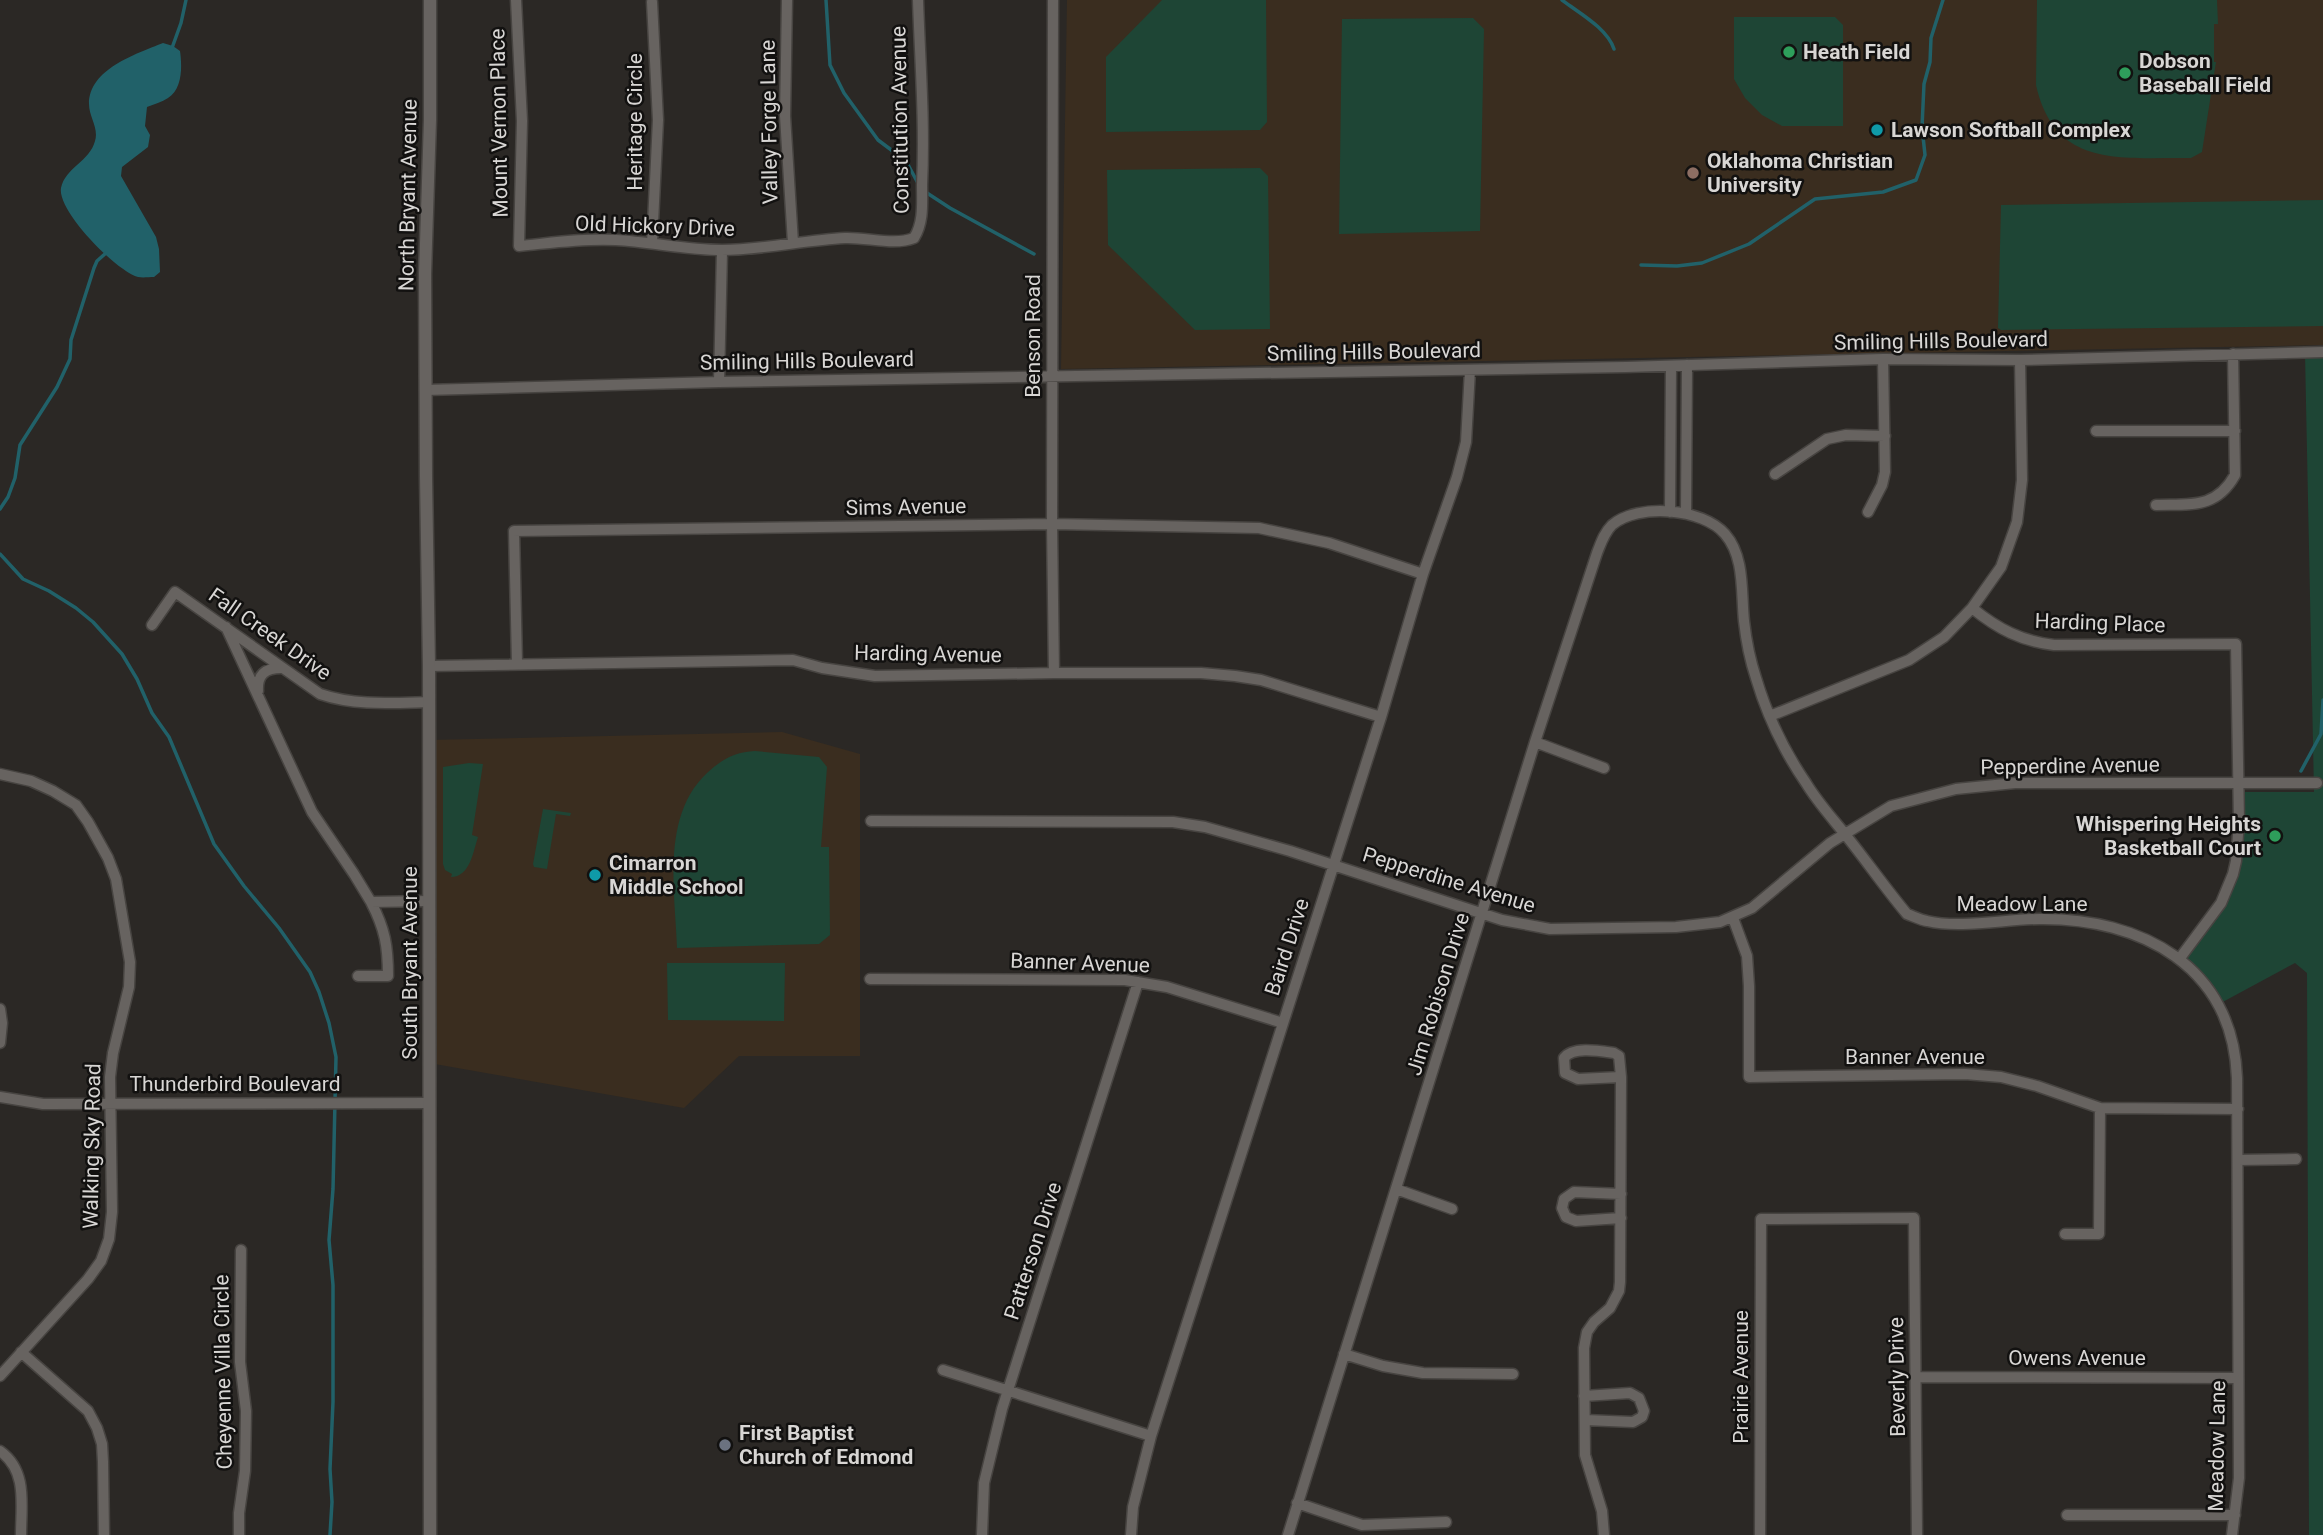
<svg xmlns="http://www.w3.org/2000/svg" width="2323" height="1535" viewBox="0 0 2323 1535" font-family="Roboto,sans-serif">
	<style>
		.education { fill: #3a2d1f }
		.green { fill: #1e4535 }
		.water { fill: #216169 }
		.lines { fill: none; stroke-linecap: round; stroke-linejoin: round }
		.stream { stroke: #216169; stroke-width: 3.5 }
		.minor-casing { stroke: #474441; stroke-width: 13 }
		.tertiary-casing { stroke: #474441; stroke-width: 15 }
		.minor { stroke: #676360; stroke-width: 10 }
		.tertiary { stroke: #676360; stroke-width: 12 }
		.leisure-dot { fill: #2e9e5b; stroke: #121110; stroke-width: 2.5 }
		.culture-dot { fill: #0f9aa8; stroke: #121110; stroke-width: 2.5 }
		.education-dot { fill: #8d6e63; stroke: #121110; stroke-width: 2.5 }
		.worship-dot { fill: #6b7280; stroke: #121110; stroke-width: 2.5 }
		.labels { text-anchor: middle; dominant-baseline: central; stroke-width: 5; stroke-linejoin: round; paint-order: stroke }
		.poi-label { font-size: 21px; font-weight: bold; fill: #d8d6d4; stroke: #121110; text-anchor: start }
		.street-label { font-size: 21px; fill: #d8d6d4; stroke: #121110 }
	</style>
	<rect width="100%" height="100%" fill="#2b2825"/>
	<path class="education" d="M1067 0H2323V345L1061 369Z
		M782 732 860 754V1056H739L684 1108 429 1063V740Z"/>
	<path class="green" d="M1162 0H1266L1267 122 1260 130 1106 132V57Z
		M2037 0H2217L2218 24H2214V62H2216L2202 152 2191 158C2123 157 2055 170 2036 85Z
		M1734 17H1835L1843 25V126H1782L1762 115 1745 98 1734 79Z
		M1473 18 1484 29 1480 231 1339 234 1342 19Z
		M1260 168 1268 176 1270 329 1195 330 1108 245 1107 170Z
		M2323 200V326L2001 330 1998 328 2001 205Z
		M2305 353H2323V1535H2309L2307 973 2295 963 2219 1004 2180 958 2233 874 2238 792H2314Z
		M755 751 819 757 827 767 821 847H829L830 935 819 944 677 948C675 891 661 816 707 773 722 759 735 752 755 751Z
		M469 763 483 764 472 835 478 837C473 852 470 877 451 877L452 874 445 870 443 864V767Z
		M543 809 571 813 570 816 556 814 547 869 534 867 533 864Z
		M667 963H785L784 1021 668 1020Z"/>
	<path class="water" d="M163 43 173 46 180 51C182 65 183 89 168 98 162 102 154 104 147 107L145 126 150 135 148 147 122 167 121 176 156 237 159 249 160 272 154 277C149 277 143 278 138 277 116 271 57 211 61 188 65 168 90 161 95 141 99 128 89 117 89 104 89 69 136 54 163 43Z"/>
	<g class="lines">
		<path class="stream" d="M826 0 830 65 844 93 878 140 906 161 919 185
			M1562 0C1579 13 1607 28 1614 49
			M172 48 181 23 186 0
			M924 191 950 208 1034 254
			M1641 265 1677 266 1702 263 1749 244 1815 199 1883 192 1916 180 1925 155 1922 127 1924 84 1930 62 1931 38 1943 0
			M0 509 8 497 15 478 20 445 57 387 70 359 71 340 94 268 97 261 106 253
			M0 554 23 579 49 591 76 608 93 622 122 654 137 679 152 713 169 737 214 844 244 886 279 928 310 972 319 992 329 1023 336 1057 333 1189 329 1240 333 1285V1402L330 1469 332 1502 330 1535
			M2301 771 2321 734 2323 700"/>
		<g class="minor-casing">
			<path id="minor" d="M516 0 522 121 519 246C551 243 584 238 616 240 651 242 687 250 722 250 763 250 804 240 845 238 867 237 894 246 914 238 924 222 922 203 922 185 925 123 920 62 918 0
				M787 0 785 116 793 243
				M1053 0 1052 524 1054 673
				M652 2 658 120 652 243
				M719 382 722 251
				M425 390 719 382 1626 367 1883 359 2020 360 2323 352
				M2096 431H2235
				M1775 474 1827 439 1846 435 1885 436
				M2156 505C2191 504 2216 509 2235 475L2233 354
				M1670 512 1671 366
				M1868 512 1882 485 1885 472 1883 359
				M1686 513 1687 365
				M1972 608C1998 629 2021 641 2054 645L2236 644 2239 821 2236 861 2233 874 2221 903 2180 958
				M152 625 175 592 320 694C355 706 392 703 429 702
				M226 627 312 812 354 874 371 902 429 901
				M517 663 514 531 1052 524 1259 528 1329 543 1423 574
				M429 666 793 660 822 668 875 676 1054 673H1201L1235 676 1261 680 1381 717
				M258 691C257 675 265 668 281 668
				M1770 716 1909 660 1944 637 1972 608 2001 567 2017 522 2022 480 2020 360
				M1535 742 1604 768
				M0 774 31 781 53 791 76 805 88 822 108 858 116 879 130 962 129 987 113 1053 110 1077 112 1212 109 1239 101 1261 88 1279 0 1376
				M871 821 1173 822 1205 827 1290 851 1502 920 1550 929 1676 927 1720 922 1752 908 1830 843 1891 806 1956 789 2015 783H2317
				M1733 918 1747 956 1749 986V1077L1965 1074 2001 1077 2037 1086 2100 1108 2238 1109
				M358 976H388C388 946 385 929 371 902
				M870 979 1125 980 1167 987 1283 1023
				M0 1009 2 1023 0 1043
				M0 1097 43 1104 429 1103
				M2238 1160 2296 1159
				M1396 1189 1452 1209
				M1621 1194 1574 1192 1564 1199 1562 1208 1566 1217 1576 1221 1621 1218
				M2065 1234H2099L2100 1108
				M21 1352 88 1411 97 1428 102 1444 103 1462 104 1535
				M1344 1354 1383 1366 1423 1373 1513 1374
				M943 1370 1151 1436
				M1917 1377 2238 1378
				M1584 1396 1630 1393 1639 1398 1644 1411 1642 1417 1633 1422 1585 1420
				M0 1451C28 1471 21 1505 21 1535
				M1297 1503 1362 1525 1446 1522
				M2067 1515H2235
				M239 1535V1513L245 1471 246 1411 240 1362 241 1250
				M982 1535 984 1483 1002 1409 1138 982
				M1131 1535 1133 1507 1151 1436 1381 717 1423 574 1457 477 1466 442 1470 370
				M1288 1535 1535 742 1597 553C1601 543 1604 533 1612 525 1638 503 1703 508 1725 534 1745 557 1741 592 1744 621 1746 639 1750 660 1756 678 1767 715 1784 751 1806 783 1818 803 1834 820 1848 838 1868 863 1886 889 1907 914 1913 916 1920 920 1927 921 1961 929 2005 919 2040 919 2141 918 2233 966 2237 1078L2239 1478 2232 1535
				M1604 1535 1602 1511 1585 1455 1584 1348 1587 1332 1594 1322 1610 1308 1619 1291 1620 1282 1621 1077 1578 1079 1565 1073 1564 1058C1573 1046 1600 1051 1614 1053L1619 1056 1621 1077
				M1760 1535 1761 1219 1914 1218 1917 1535"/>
		</g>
		<g class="tertiary-casing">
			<path id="tertiary" d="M430 0V120L425 274 426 477 429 666 430 1535"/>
		</g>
		<use href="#minor" class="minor"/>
		<use href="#tertiary" class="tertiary"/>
	</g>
	<g class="leisure-dot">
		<circle cx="1789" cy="52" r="7"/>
		<circle cx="2125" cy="73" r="7"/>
		<circle cx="2275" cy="836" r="7"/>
	</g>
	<g class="culture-dot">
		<circle cx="1877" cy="130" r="7"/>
		<circle cx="595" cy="875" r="7"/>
	</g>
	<circle class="education-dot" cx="1693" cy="173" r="7"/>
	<circle class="worship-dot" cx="725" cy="1445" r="7"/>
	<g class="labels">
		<g class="poi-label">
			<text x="1803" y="52">Heath Field</text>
			<text x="2139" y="61">Dobson<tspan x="2139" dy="24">Baseball Field</tspan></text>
			<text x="1891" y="130">Lawson Softball Complex</text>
			<text x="1707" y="161">Oklahoma Christian<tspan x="1707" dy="24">University</tspan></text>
			<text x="2261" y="824" text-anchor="end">Whispering Heights<tspan x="2261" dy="24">Basketball Court</tspan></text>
			<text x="609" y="863">Cimarron<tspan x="609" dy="24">Middle School</tspan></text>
			<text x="739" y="1433">First Baptist<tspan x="739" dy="24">Church of Edmond</tspan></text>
		</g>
		<g class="street-label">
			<text transform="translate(900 120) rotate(-91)">Constitution Avenue</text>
			<text transform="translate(635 122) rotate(-90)">Heritage Circle</text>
			<text transform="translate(769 122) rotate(-91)">Valley Forge Lane</text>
			<text transform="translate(499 123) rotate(-91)">Mount Vernon Place</text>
			<text transform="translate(408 195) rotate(-89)">North Bryant Avenue</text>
			<text transform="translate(655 226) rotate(2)">Old Hickory Drive</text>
			<text transform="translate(1033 336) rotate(-90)">Benson Road</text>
			<text transform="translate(1941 341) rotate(-1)">Smiling Hills Boulevard</text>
			<text transform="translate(1374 352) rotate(-1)">Smiling Hills Boulevard</text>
			<text transform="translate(807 361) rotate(-1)">Smiling Hills Boulevard</text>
			<text transform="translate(906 507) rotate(-1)">Sims Avenue</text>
			<text transform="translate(2100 623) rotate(2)">Harding Place</text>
			<text transform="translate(270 634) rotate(35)">Fall Creek Drive</text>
			<text transform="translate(928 654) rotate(1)">Harding Avenue</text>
			<text transform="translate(2070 766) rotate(-1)">Pepperdine Avenue</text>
			<text transform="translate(1449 880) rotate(17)">Pepperdine Avenue</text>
			<text x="2022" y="904">Meadow Lane</text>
			<text transform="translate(1287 947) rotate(-72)">Baird Drive</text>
			<text transform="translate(410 963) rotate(-90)">South Bryant Avenue</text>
			<text transform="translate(1080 963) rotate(2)">Banner Avenue</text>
			<text transform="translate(1438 994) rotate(-73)">Jim Robison Drive</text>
			<text x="1915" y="1057">Banner Avenue</text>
			<text x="235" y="1084">Thunderbird Boulevard</text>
			<text transform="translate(92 1146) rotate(-89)">Walking Sky Road</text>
			<text transform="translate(1033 1251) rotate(-72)">Patterson Drive</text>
			<text x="2077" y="1358">Owens Avenue</text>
			<text transform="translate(223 1372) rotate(-91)">Cheyenne Villa Circle</text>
			<text transform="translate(1741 1377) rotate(-90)">Prairie Avenue</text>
			<text transform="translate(1897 1377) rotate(-91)">Beverly Drive</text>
			<text transform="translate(2217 1446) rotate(-89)">Meadow Lane</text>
		</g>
	</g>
</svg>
